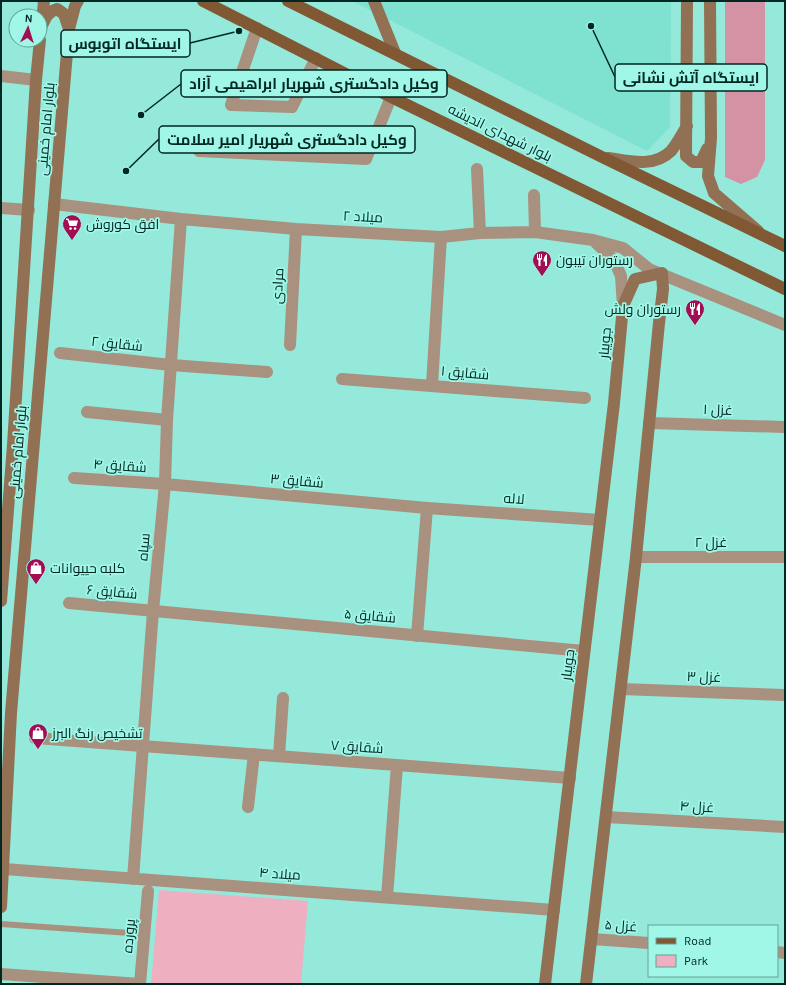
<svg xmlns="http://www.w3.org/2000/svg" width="786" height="985" viewBox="0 0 786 985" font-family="Karla,Cairo,sans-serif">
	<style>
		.built { fill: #7fe1d0 }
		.green { fill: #eeb0c1 }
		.forest { fill: #d493a5 }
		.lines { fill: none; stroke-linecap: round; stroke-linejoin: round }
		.lane { stroke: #a9917f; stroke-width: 6 }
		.street { stroke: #a9917f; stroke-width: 12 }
		.secondary { stroke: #917054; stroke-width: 12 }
		.primary { stroke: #805834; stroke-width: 12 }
		.labels { text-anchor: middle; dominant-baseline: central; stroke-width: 3.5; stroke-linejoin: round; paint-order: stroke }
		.street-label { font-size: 14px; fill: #012722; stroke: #a1f7e7 }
		.poi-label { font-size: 14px; fill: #012722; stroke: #a1f7e7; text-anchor: start }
		.leader { fill: none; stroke: #012722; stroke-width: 1.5 }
		.callout-dot { fill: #012722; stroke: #a1f7e7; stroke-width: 1.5 }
		.callout { fill: #a1f7e7; stroke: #012722; stroke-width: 1.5 }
		.callout-label { font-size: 15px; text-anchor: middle; font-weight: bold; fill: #012722 }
	</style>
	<rect width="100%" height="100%" fill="#94e9da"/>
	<path class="built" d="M352 1H671L670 127 647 151Z"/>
	<path class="green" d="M159 890 308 901 301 984H151Z"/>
	<path class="forest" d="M725 1H765V160L757 177 741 184 725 177Z"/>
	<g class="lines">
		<path class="lane" d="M1 924 144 934"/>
		<path class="street" d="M257 28 231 105 292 107 316 58
			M1 76 36 80
			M199 151 366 159 391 97
			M477 169 480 233
			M534 195 535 232
			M54 204 181 219 296 229 441 237 480 233 535 232 593 240 623 248 649 269 785 325
			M1 208 29 210
			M594 241 614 260 621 276 623 306
			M290 345 296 229
			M60 353 171 365 267 372
			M342 379 585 398
			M432 385 441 237
			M87 412 167 420
			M649 423 785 427
			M74 478 165 484 427 508 600 520
			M636 557H785
			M69 603 584 651
			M417 636 427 508
			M621 689 785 695
			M35 738 570 778
			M279 756 283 698
			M248 807 254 754
			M606 817 785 827
			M4 869 554 910
			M133 879 153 611 165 484 167 420 181 219
			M387 897 397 765
			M592 939 649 943
			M777 952 785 953
			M1 974 140 984
			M140 984 148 891"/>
		<path class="secondary" d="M374 1 395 53
			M687 1 686 156 693 162H701L707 149
			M710 1 711 138 708 176 714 193 758 231
			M42 22 44 1
			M41 28C45 19 47 12 57 9L64 14 69 29
			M608 158C629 161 654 168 671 151 677 144 682 134 687 126
			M1 601 13 445 36 80 40 40
			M1 907 11 713 69 29 75 6 78 1
			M545 984 614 403 623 306 635 279 662 273 663 289 659 323 636 557 586 984"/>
		<path class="primary" d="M203 1 391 97 785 289
			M288 1 604 158 785 246"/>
	</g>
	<defs>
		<g id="supermarket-pin" transform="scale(1)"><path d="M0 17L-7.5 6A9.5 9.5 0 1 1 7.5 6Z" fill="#a10e53" stroke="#a1f7e7"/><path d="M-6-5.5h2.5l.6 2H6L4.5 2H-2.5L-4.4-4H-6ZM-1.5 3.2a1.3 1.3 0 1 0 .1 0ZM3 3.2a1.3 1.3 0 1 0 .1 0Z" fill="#fff"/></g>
		<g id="restaurant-pin" transform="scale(1)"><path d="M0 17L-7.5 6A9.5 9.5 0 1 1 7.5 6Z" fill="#a10e53" stroke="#a1f7e7"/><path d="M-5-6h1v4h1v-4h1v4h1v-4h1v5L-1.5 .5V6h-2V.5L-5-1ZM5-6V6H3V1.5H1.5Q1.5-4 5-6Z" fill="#fff"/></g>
		<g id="shop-pin" transform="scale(1)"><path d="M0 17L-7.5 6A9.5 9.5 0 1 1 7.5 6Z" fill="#a10e53" stroke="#a1f7e7"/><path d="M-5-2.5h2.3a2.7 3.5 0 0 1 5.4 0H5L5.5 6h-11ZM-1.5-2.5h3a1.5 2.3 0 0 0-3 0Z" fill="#fff"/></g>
	</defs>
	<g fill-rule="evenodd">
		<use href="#supermarket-pin" x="72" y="224"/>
		<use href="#restaurant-pin" x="542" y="260"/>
		<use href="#restaurant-pin" x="695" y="309"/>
		<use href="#shop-pin" x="36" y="568"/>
		<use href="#shop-pin" x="38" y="733"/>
	</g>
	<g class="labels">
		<g class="street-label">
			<text transform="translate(46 129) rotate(-85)">بلوار امام خمینی</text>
			<text transform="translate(500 133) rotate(26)">بلوار شهدای اندیشه</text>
			<text transform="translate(363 217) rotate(3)">میلاد ۲</text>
			<text transform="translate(278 286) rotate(-87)">مرادی</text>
			<text transform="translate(605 343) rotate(-85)">جویبار</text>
			<text transform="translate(117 344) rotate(6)">شقایق ۲</text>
			<text transform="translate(465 373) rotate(5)">شقایق ۱</text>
			<text transform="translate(718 410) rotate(2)">غزل ۱</text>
			<text transform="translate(18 452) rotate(-85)">بلوار امام خمینی</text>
			<text transform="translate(120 466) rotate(4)">شقایق ۴</text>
			<text transform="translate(297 481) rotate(5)">شقایق ۳</text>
			<text transform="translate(514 499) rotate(4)">لاله</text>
			<text x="711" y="542">غزل ۲</text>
			<text transform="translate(144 547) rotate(-85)">سپاه</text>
			<text transform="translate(112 592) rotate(5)">شقایق ۶</text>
			<text transform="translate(370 616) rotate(5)">شقایق ۵</text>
			<text transform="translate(568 665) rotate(-83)">جویبار</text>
			<text transform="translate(704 677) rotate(2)">غزل ۳</text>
			<text transform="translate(357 747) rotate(4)">شقایق ۷</text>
			<text transform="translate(697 807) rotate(3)">غزل ۴</text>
			<text transform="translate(280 874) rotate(4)">میلاد ۴</text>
			<text transform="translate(621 926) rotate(4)">غزل ۵</text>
			<text transform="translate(129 936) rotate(-85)">پرورده</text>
		</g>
		<g class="poi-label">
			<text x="86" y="224">افق کوروش</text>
			<text x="556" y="260">رستوران تیبون</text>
			<text x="681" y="309" text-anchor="end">رستوران ولش</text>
			<text x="50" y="568">کلبه حییوانات</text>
			<text x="52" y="733">تشخیص رنگ البرز</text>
		</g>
	</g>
	<path class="leader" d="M239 31L190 43M591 26L615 77M141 115L181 84M126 171L159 139"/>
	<g class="callout-dot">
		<circle cx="239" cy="31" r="4"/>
		<circle cx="591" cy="26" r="4"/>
		<circle cx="141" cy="115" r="4"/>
		<circle cx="126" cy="171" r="4"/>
	</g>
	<g class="callout">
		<rect x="61" y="30" width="129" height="27" rx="4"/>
		<rect x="615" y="64" width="152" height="27" rx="4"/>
		<rect x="181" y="70" width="266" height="27" rx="4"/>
		<rect x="159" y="126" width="256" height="27" rx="4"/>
	</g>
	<g class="callout-label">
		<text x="125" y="49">ایستگاه اتوبوس</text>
		<text x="691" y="83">ایستگاه آتش نشانی</text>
		<text x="314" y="89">وکیل دادگستری شهریار ابراهیمی آزاد</text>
		<text x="287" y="145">وکیل دادگستری شهریار امیر سلامت</text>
	</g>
	<rect width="786" height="985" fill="none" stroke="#012722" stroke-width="4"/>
	<rect x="648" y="925" width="130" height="52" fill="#a1f7e7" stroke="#61a498"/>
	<rect x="656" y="938" width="20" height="6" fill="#805834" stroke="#61a498"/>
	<text x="684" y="945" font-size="12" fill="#012722">Road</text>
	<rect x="656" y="955" width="20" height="12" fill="#eeb0c1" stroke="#61a498"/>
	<text x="684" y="965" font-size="12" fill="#012722">Park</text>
	<g transform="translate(28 28) rotate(4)"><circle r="19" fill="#a1f7e7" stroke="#61a498"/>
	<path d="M0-3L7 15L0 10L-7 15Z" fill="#a10e53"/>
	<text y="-6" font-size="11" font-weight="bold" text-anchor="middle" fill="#012722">N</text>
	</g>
</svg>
